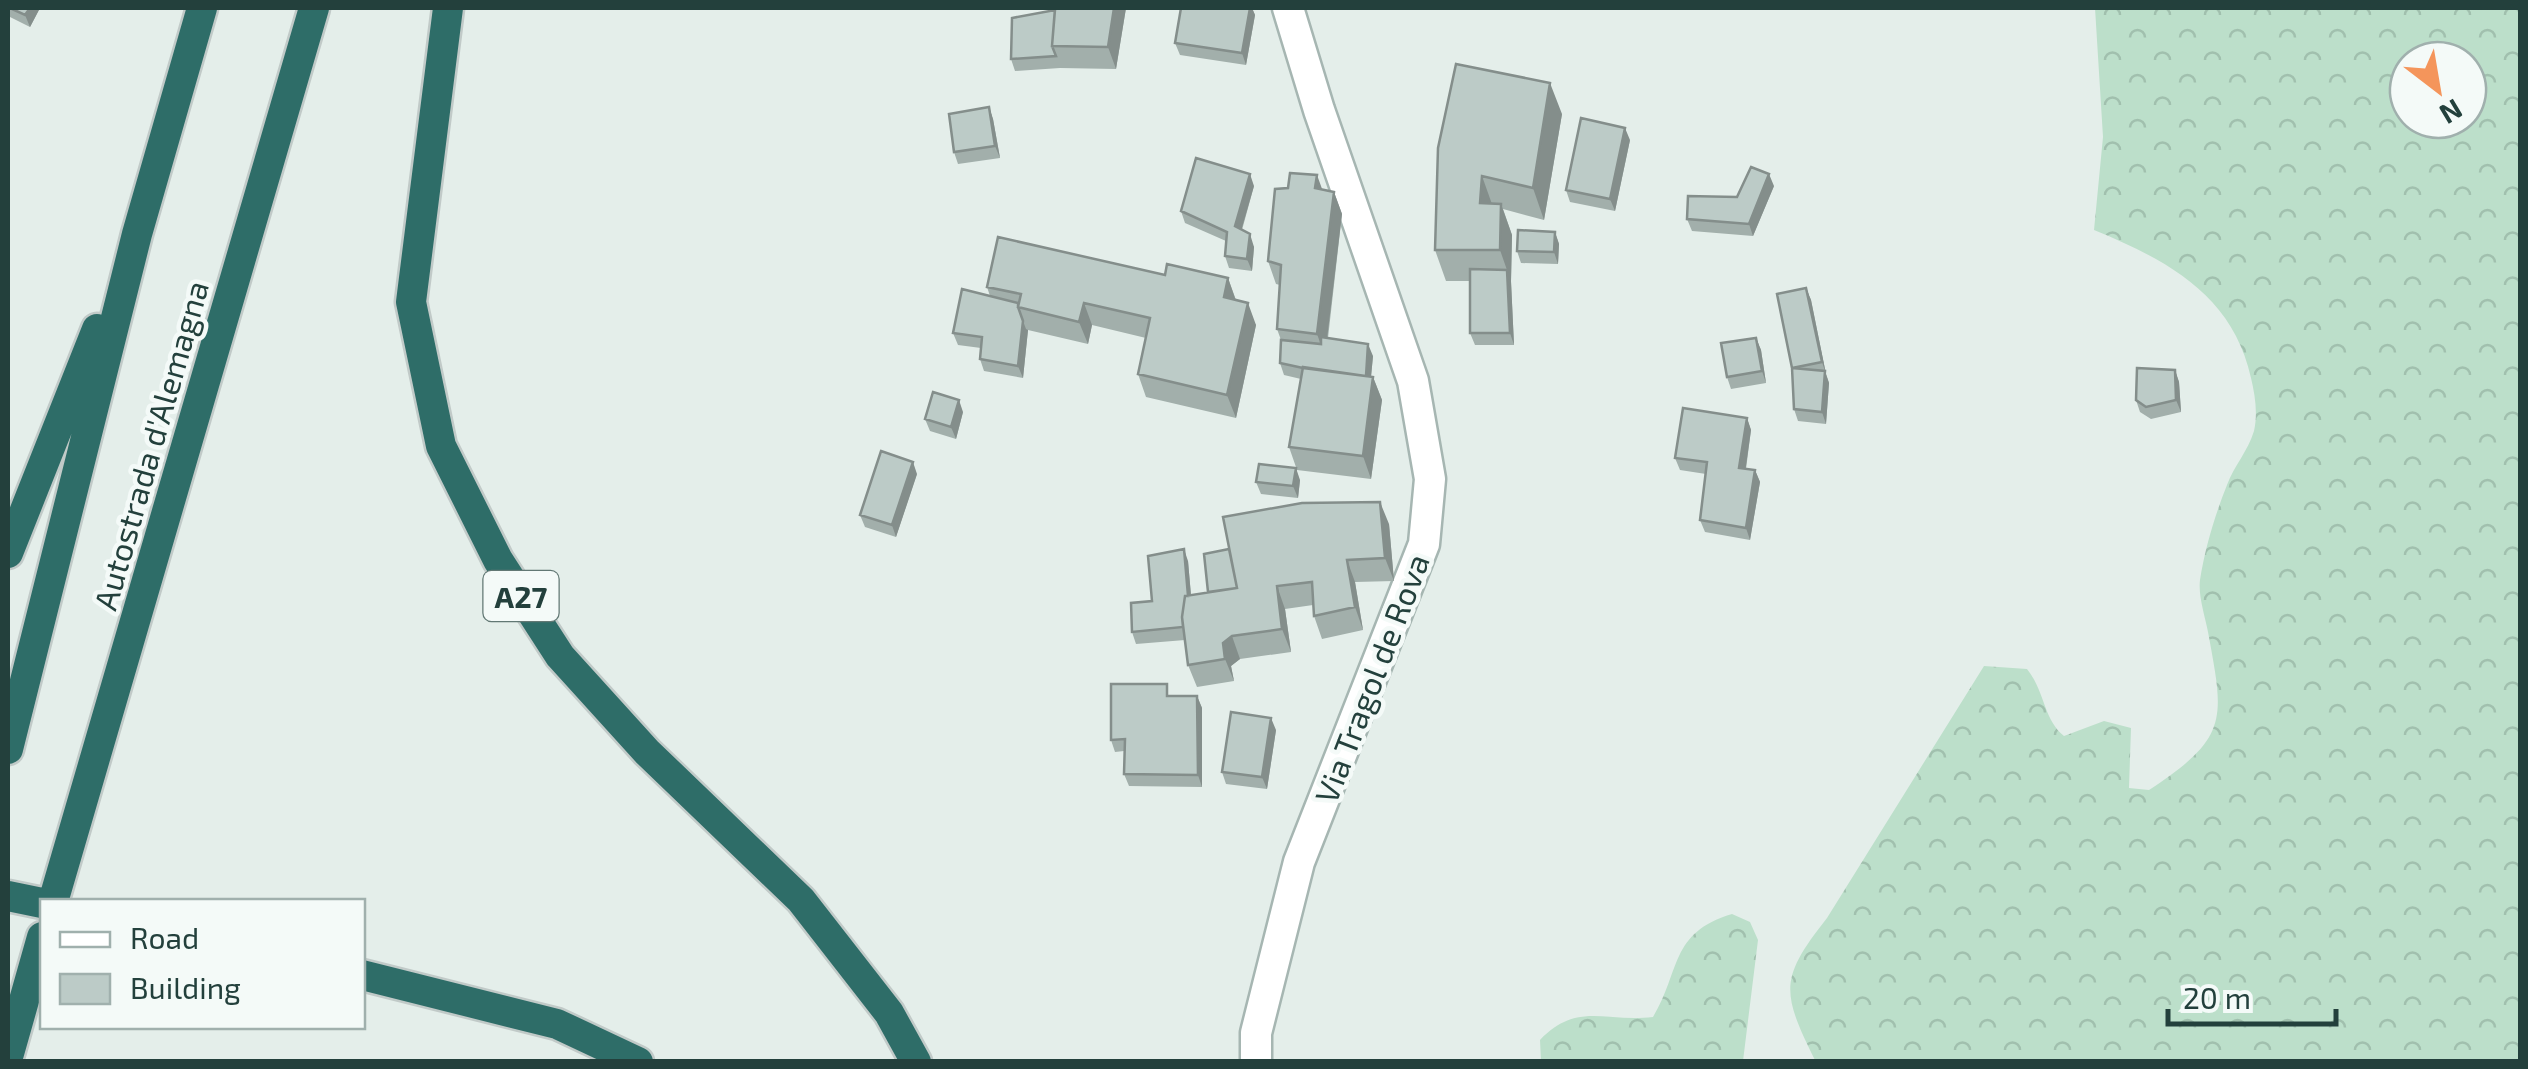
<svg xmlns="http://www.w3.org/2000/svg" width="2528" height="1069" viewBox="0 0 2528 1069" font-family="'Exo 2',sans-serif">
	<style>
		.forest { fill: url(#forest-crowns); fill-rule: evenodd }
		.lines { fill: none; stroke-linecap: round; stroke-linejoin: round }
		.street-casing { stroke: #a6b6b2; stroke-width: 35 }
		.highway-casing { stroke: #c1cac8; stroke-width: 35 }
		.street { stroke: #fff; stroke-width: 30 }
		.highway { stroke: #2e6d68; stroke-width: 30 }
		.wall { fill: #a2afab }
		.shaded-wall { fill: #848e8b }
		.building { fill: #bccbc7; stroke: #848e8b; stroke-width: 2.5 }
		.labels { text-anchor: middle; dominant-baseline: central; stroke-width: 9; stroke-linejoin: round; paint-order: stroke }
		.shield { fill: #f4faf8; stroke: #627874; stroke-width: 2.5 }
		.shield-label { font-size: 30px; font-weight: bold; fill: #23403c }
		.street-label { font-size: 32px; fill: #23403c; stroke: #f4faf8 }
	</style>
	<defs>
		<pattern id="forest-crowns" width="20" height="18" patternUnits="userSpaceOnUse" patternTransform="scale(2.5)"><rect width="20" height="18" fill="#bcdfca"/><path d="M2 6a3 3 0 1 1 6 0M12 15a3 3 0 1 1 6 0" fill="none" stroke="#a1c0ae"/></pattern>
	</defs>
	<rect width="100%" height="100%" fill="#e4eeea"/>
	<path class="forest" d="M2095 8H2520V1061L1816 1062C1781 992 1779 979 1827 918L1984 666 2027 669C2045 691 2043 719 2064 736L2104 721 2131 728 2129 788 2149 790C2230 737 2224 719 2208 632 2205 616 2198 596 2200 580 2205 548 2215 515 2227 485 2234 466 2248 451 2254 431 2258 413 2255 395 2251 378 2233 295 2167 260 2094 230L2103 137ZM2408 60H2468V120H2408Z
		M1732 914 1750 922 1758 940 1743 1061H1541L1540 1040C1578 1001 1605 1023 1653 1017 1681 971 1669 933 1732 914Z"/>
	<g class="lines">
		<g class="street-casing">
			<path id="street" d="M1256 1062V1033L1299 862 1424 544 1430 479 1413 381 1319 110 1288 8"/>
		</g>
		<g class="highway-casing">
			<path id="highway" d="M448 8 411 302 441 446 498 560 560 656 647 752 801 900 889 1013 916 1062
				M8 553 97 329
				M8 749 137 234 202 8
				M8 896 42 903
				M53 902 314 8
				M362 975 557 1024 638 1062
				M8 1057 42 937"/>
		</g>
		<use href="#street" class="street"/>
		<use href="#highway" class="highway"/>
	</g>
	<path class="wall" d="M8 8H40L30 27 8 16Z
		M1126 8 1116 69 1060 68 1015 71 1011 59Z
		M1181 8H1252L1255 15 1246 65 1180 55 1175 43Z
		M989 107 993 119 1000 158 958 164 954 152Z
		M1562 114 1544 220 1503 209 1512 235 1511 282 1514 345H1475L1470 333V281H1446L1435 250 1438 148Z
		M1630 140 1615 211 1570 202 1566 190Z
		M1254 186 1242 230 1254 247 1252 271 1229 268 1225 256 1226 241 1185 223 1181 211Z
		M1774 186 1753 236 1692 231 1687 219 1737 197Z
		M1322 189 1334 192 1342 214 1328 338 1373 356 1371 377H1373L1382 400 1371 479 1297 470 1289 447 1301 379 1284 375 1280 363 1281 340 1277 329 1280 285 1276 284 1268 261Z
		M1555 232 1559 244 1558 264 1521 263 1517 251Z
		M1165 275 1228 278 1236 300 1256 325 1236 418 1146 397 1138 374 1146 338 1092 325 1088 344 1028 330 1023 378 984 371 980 359 981 348 958 345 953 333 990 296 987 287Z
		M1806 288 1811 300 1826 374 1829 383 1826 424 1798 421 1794 409 1792 368Z
		M1756 338 1761 350 1766 383 1731 389 1727 377Z
		M2175 370 2179 382 2181 412 2151 419 2140 412 2136 400Z
		M963 412 956 439 930 431 925 419Z
		M1747 418 1751 430 1746 469 1755 470 1760 482 1750 540 1705 532 1700 520 1706 474 1680 470 1675 458Z
		M917 474 896 537 865 527 860 515Z
		M1300 480 1298 498 1261 494 1256 482Z
		M1389 524 1394 581 1355 582 1363 630 1322 639 1314 616 1313 605 1285 609 1291 652 1240 659 1231 666 1234 681 1197 687 1188 665 1185 640 1136 644 1132 632 1152 601 1188 561 1191 595 1208 592Z
		M1171 696H1197L1202 708V787L1129 786 1124 774V751L1115 752 1111 740Z
		M1276 730 1267 789 1226 784 1222 772Z"/>
	<path class="shaded-wall" d="M30 8H40L30 27 25 15Z
		M1114 8H1126L1116 69 1108 47Z
		M1250 8H1252L1255 15 1246 65 1242 53Z
		M1550 83 1562 114 1544 220 1533 188Z
		M989 107 993 119 1000 158 995 146Z
		M1625 128 1630 140 1615 211 1610 199Z
		M1250 174 1254 186 1239 238 1235 226Z
		M1769 174 1774 186 1753 236 1749 224Z
		M1317 175 1325 197 1315 188Z
		M1482 176 1493 207 1480 203Z
		M1334 192 1342 214 1325 356 1317 334Z
		M1501 204 1512 235 1511 281 1514 345 1510 333 1507 270 1500 250Z
		M1555 232 1559 244 1558 264 1554 252Z
		M1250 234 1254 247 1252 271 1247 259Z
		M1228 278 1236 301 1224 297Z
		M1806 288 1811 300 1826 374 1822 362Z
		M1084 303 1092 325 1088 344 1079 322Z
		M1248 303 1256 325 1236 418 1227 395Z
		M1023 321 1026 329 1028 330 1023 378 1018 366Z
		M1756 338 1761 350 1766 383 1762 371Z
		M1368 344 1373 356 1369 397 1365 385Z
		M2175 370 2179 382 2181 412 2176 400Z
		M1825 371 1829 383 1826 424 1822 412Z
		M1373 377 1382 400 1371 479 1363 456Z
		M959 400 963 412 956 439 951 427Z
		M1747 418 1751 430 1744 480 1739 468Z
		M913 462 917 474 896 537 892 525Z
		M1296 468 1300 480 1298 498 1293 486Z
		M1755 470 1760 482 1750 540 1746 528Z
		M1380 502 1389 524 1394 581 1385 558Z
		M1184 549 1188 561 1193 619 1186 627Z
		M1347 560 1355 582 1363 630 1355 607Z
		M1277 586 1285 609 1291 652 1282 629Z
		M1232 636 1240 659 1231 666 1234 681 1225 659 1223 643Z
		M1197 696 1202 708V787L1198 775Z
		M1271 718 1276 730 1267 789 1262 777Z"/>
	<path class="building" d="M10 8H30L25 15Z
		M1055 8H1114L1108 47 1052 46Z
		M1181 8H1250L1242 53 1175 43Z
		M1055 10 1052 46 1056 56 1011 59 1012 18Z
		M1456 64 1550 83 1533 188 1482 176 1480 203 1501 204 1500 250H1435L1438 148Z
		M989 107 995 146 954 152 949 114Z
		M1581 118 1625 128 1610 199 1566 190Z
		M1196 158 1250 174 1235 226 1250 234 1247 259 1225 256 1227 232 1181 211Z
		M1751 167 1769 174 1749 224 1687 219 1688 196 1737 197Z
		M1290 173 1317 175 1315 188 1334 192 1317 334 1277 329 1281 265 1268 261 1275 189 1288 188Z
		M1518 230 1555 232 1554 252 1517 251Z
		M998 237 1165 275 1167 264 1228 278 1224 297 1248 303 1227 395 1138 374 1150 318 1084 303 1079 322 1018 307 1021 294 987 287Z
		M1470 269 1507 270 1510 333H1470Z
		M1806 288 1822 362 1792 368 1777 294Z
		M962 289 1018 303V307L1023 321 1018 366 980 359 982 337 953 333Z
		M1321 337 1368 344 1366 376 1303 368 1280 363 1281 340 1321 344Z
		M1756 338 1762 371 1727 377 1721 343Z
		M1303 367 1373 377 1363 456 1289 447Z
		M1792 368 1825 371 1822 412 1794 409Z
		M2137 368 2175 370 2176 400 2146 407 2136 400Z
		M933 392 959 400 951 427 925 419Z
		M1683 408 1747 418 1739 468 1755 470 1746 528 1700 520 1707 462 1675 458Z
		M881 451 913 462 892 525 860 515Z
		M1259 464 1296 468 1293 486 1256 482Z
		M1380 502 1385 558 1347 560 1355 607 1314 616 1312 582 1277 586 1282 629 1232 636 1223 643 1225 659 1188 665 1182 617 1185 596 1237 588 1223 517 1302 503Z
		M1184 549 1188 596H1185L1182 617 1183 627 1132 632 1131 603 1152 601 1148 556Z
		M1229 549 1237 588 1208 592 1204 554Z
		M1111 684H1167V696H1197L1198 775 1124 774 1125 739 1111 740Z
		M1231 712 1271 718 1262 777 1222 772Z"/>
	<g class="labels">
		<rect class="shield" x="483.5" y="571" width="75" height="50" rx="8"/>
		<g class="shield-label">
			<text x="521" y="596">A27</text>
		</g>
		<g class="street-label">
			<text transform="translate(150 445) rotate(-74)">Autostrada d'Alemagna</text>
			<text transform="translate(1371 678) rotate(-69)">Via Tragol de Rova</text>
		</g>
	</g>
	<rect width="2528" height="1069" fill="none" stroke="#23403c" stroke-width="20"/>
	<rect x="40" y="899" width="325" height="130" fill="#f4faf8" stroke="#a0b0ad" stroke-width="2.5"/>
	<rect x="60" y="932" width="50" height="15" fill="#ffffff" stroke="#a0b0ad" stroke-width="2.5"/>
	<text x="130" y="949" font-size="30" fill="#23403c">Road</text>
	<rect x="60" y="974" width="50" height="30" fill="#bccbc7" stroke="#a0b0ad" stroke-width="2.5"/>
	<text x="130" y="999" font-size="30" fill="#23403c">Building</text>
	<g transform="translate(2438 90) rotate(149)"><circle r="48" fill="#f4faf8" stroke="#a0b0ad" stroke-width="2.5"/>
	<path d="M0-8L18 38L0 25L-18 38Z" fill="#f4955b"/>
	<text y="-15" font-size="28" font-weight="bold" text-anchor="middle" fill="#23403c">N</text>
	</g>
	<path d="M2168 1009v15h168v-15" fill="none" stroke="#23403c" stroke-width="5"/>
	<text x="2183" y="1009" font-size="30" fill="#23403c" stroke="#f4faf8" stroke-width="8" paint-order="stroke">20 m</text>
</svg>
